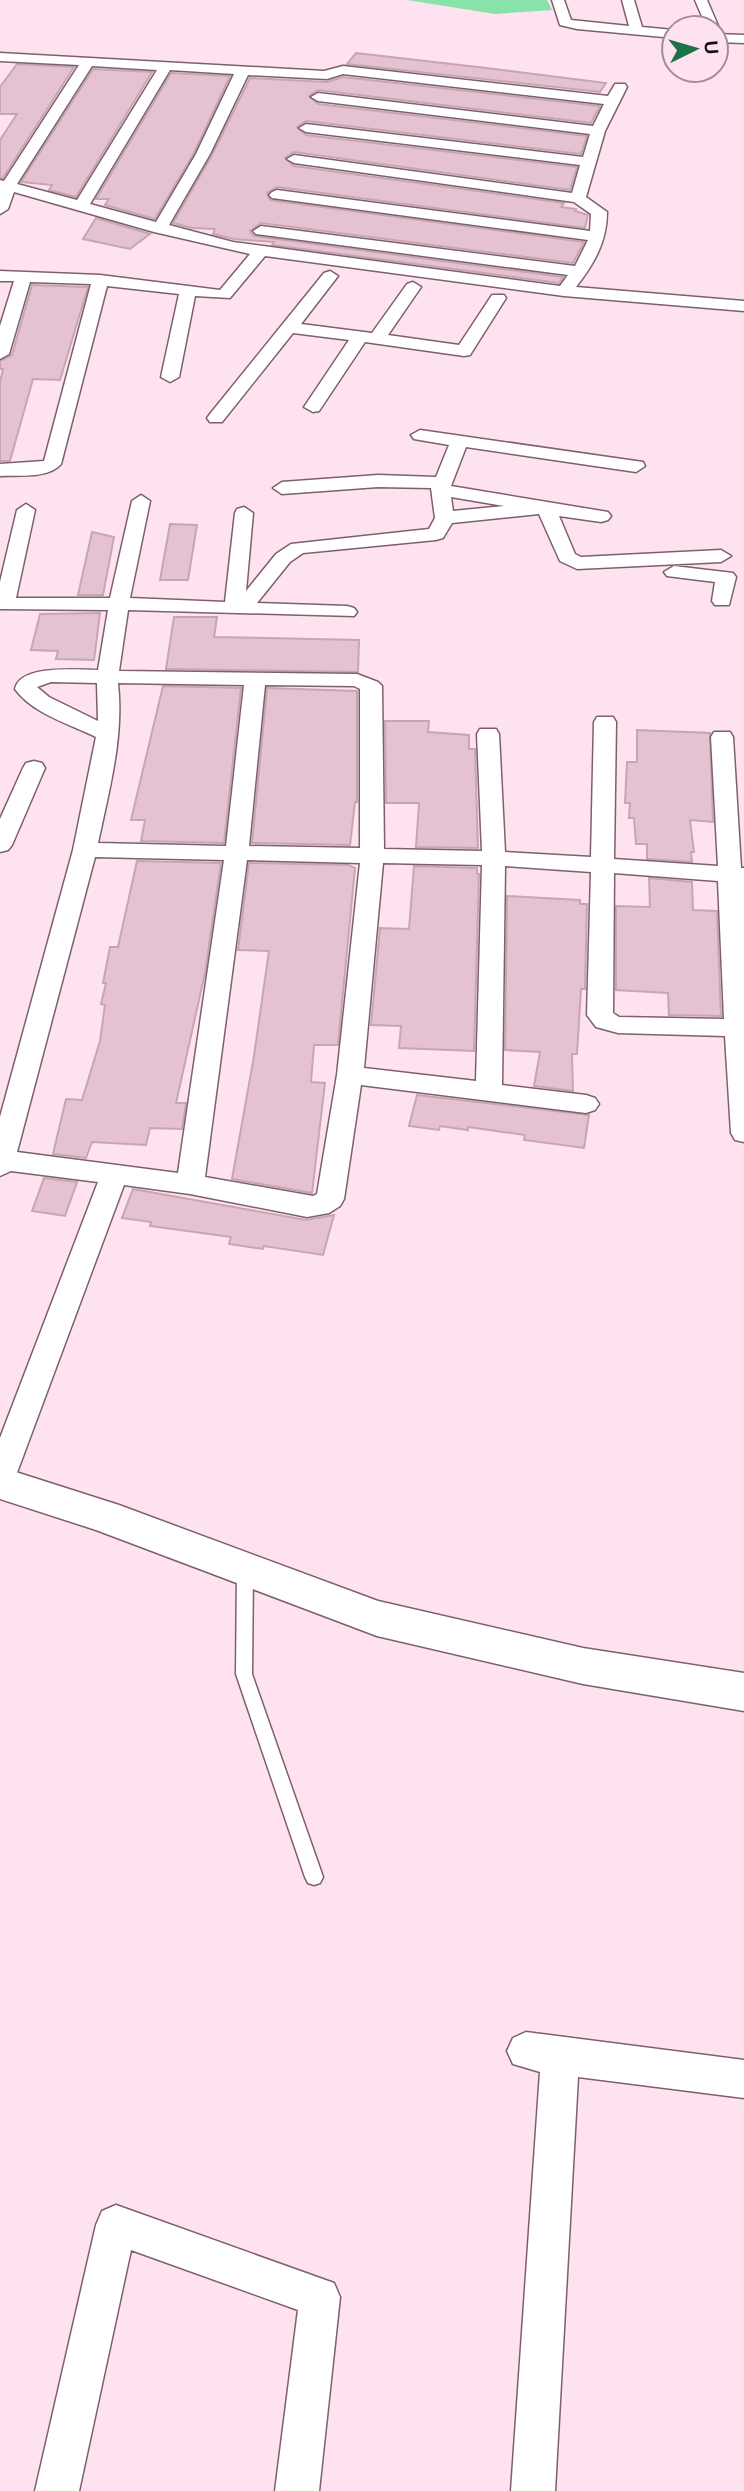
<svg xmlns="http://www.w3.org/2000/svg" width="744" height="2491" viewBox="0 0 744 2491" font-family="Helvetica,sans-serif">
	<style>
		.water { fill: #87e3aa }
		.building { fill: #e4c2d1; stroke: #c6a5b5; stroke-width: 2 }
		.lines { fill: none; stroke-linecap: round; stroke-linejoin: round }
		.service-casing { stroke: #7d606e; stroke-width: 3 }
		.minor-casing { stroke: #7d606e; stroke-width: 3 }
		.tertiary-casing { stroke: #7d606e; stroke-width: 3 }
		.service { fill: #fff; fill-rule: evenodd }
		.minor { fill: #fff; fill-rule: evenodd }
		.tertiary { fill: #fff; fill-rule: evenodd }
	</style>
	<rect width="100%" height="100%" fill="#ffe2ef"/>
	<path class="water" d="M407 0H547L552 10 495 14Z"/>
	<path class="building" d="M356 53 486 68 606 83 600 92 347 64Z
		M17 64 74 67 3 178H0V140L17 114H0V87Z
		M93 69 152 72 76 197 49 190 52 185 21 182Z
		M171 73 230 76 194 153 155 219 105 205 109 199H96Z
		M343 77 600 106 591 123 318 90 309 96 318 104 587 136 581 154 306 121 297 127 306 135 577 167 570 190 294 152 285 158 294 166 564 203 561 207 576 209 575 211 588 215 585 228 277 187 267 193 270 200 584 242 573 263 261 223 250 231 254 236 563 277 559 283 272 245 274 242 234 239 213 234 215 229 192 228 173 223 212 155 250 78 327 82Z
		M96 218 150 234 130 249 83 239Z
		M32 285 88 287 60 380 33 379 10 461H0V382L3 369H0V361L12 355Z
		M170 524 197 525 188 580H160Z
		M92 532 114 537 103 595H78Z
		M100 613 94 660 56 659 58 651 31 650 40 614Z
		M174 617H217L214 637 359 640 358 672 166 669Z
		M163 686 241 688 224 843 141 841 145 820H131Z
		M267 688 357 691V802H355L350 845 252 843Z
		M385 721H429L428 732 469 735V749H475L478 848 416 847 419 803H386Z
		M637 730 710 733 713 822 690 820 694 852H691L692 862 647 859V844H636L634 818H629L630 803H625L627 762H637Z
		M137 861 221 863 205 973 176 1103H186L182 1129 150 1128 146 1145 92 1142 86 1158 53 1154 66 1099 82 1100 100 1041 105 1005 101 1004 106 983H103L110 947H118Z
		M249 863 348 865 355 868 338 1045H314L311 1082 325 1083 312 1193 232 1179 254 1056 269 951 238 950Z
		M414 866 477 868V874H479L474 1051 399 1048 401 1026 371 1025 380 928 409 929Z
		M649 878 692 882 693 910 717 911 721 1016 669 1015 668 993 616 990V906L650 907Z
		M507 896 580 900V904H587L585 989H581L577 1054H572L573 1091 534 1086 540 1052 505 1050Z
		M417 1095 589 1115 584 1148 524 1140 525 1135 468 1127V1130L440 1126 439 1130 409 1126Z
		M44 1178 77 1182 65 1216 32 1211Z
		M133 1189 306 1220 334 1215 323 1255 264 1246 263 1249 229 1244 231 1237 150 1226 151 1222 122 1218Z"/>
	<g class="lines">
		<g class="service-casing">
			<path id="service" d="M245 1562 251 1564 253 1569 252 1674 323 1877 320 1883 314 1885 308 1883 305 1877 236 1674 237 1569 239 1564Z"/>
		</g>
		<g class="minor-casing">
			<path id="minor" d="M552 0H564L571 20 629 26 622 0H634L642 27 674 30V38L577 29 560 25Z
				M695 0H707L719 28 718 31 716 28H707Z
				M716 34 744 35V43L716 42Z
				M0 53 324 71 343 66 608 96 615 84H625L627 87 605 131 586 197 607 212C607 243 593 265 576 287L744 301V311L564 296 265 256 230 298 195 296 179 377 170 382 161 377 179 294 107 286 61 464C48 479 18 475 0 476V464L44 461 91 284 30 282 9 354 0 359V326L14 281H0V271L100 275 220 290 250 254 154 232 14 192 8 209 0 214V180L4 181 79 65 0 61ZM92 66 157 70 77 200 17 184ZM170 70 234 74 196 154 156 222 90 204ZM343 74 604 104 593 126 318 93 311 97 318 101 590 134 583 157 306 124 299 128 306 132 580 165 572 193 294 155 287 159 294 163 574 202 591 214 590 231 277 190 272 192 269 195 272 198 588 240 575 266 261 226 253 231 256 234 568 275 560 286 233 242 169 225 210 154 248 75 327 79Z
				M330 271 338 276 301 324 372 333 407 284 413 282 421 287 388 335 459 345 492 295H504L506 298 470 355 464 356 365 342 319 411 313 412 304 407 349 340 293 333 222 422H210L207 418 210 414 324 273Z
				M420 430 643 462 645 466 636 472 466 447 451 486 608 512 611 516 608 520 601 522 559 516 575 554 581 557 721 550 731 556 721 562 577 569 560 561 539 514 452 523 443 538 436 540 303 553 290 562 257 603 347 606 354 608 357 612 354 616 128 610 119 671 357 674 378 682 382 686 384 849 482 851 477 734 480 729H496L499 734 505 852 591 857 594 722 597 717H613L616 722 614 859 718 866 711 737 714 732H730L733 737 741 868H744V1142L735 1140 731 1133 725 1036 618 1033 596 1027 587 1015 591 872 505 866 502 1085 586 1095 595 1098 599 1104 595 1110 586 1113 361 1085 344 1199 340 1206 329 1213 307 1217 190 1194 124 1185 15 1478 11 1487 0 1491V1438L98 1182 11 1171 0 1176V1117L73 850 96 737C70 724 33 714 15 689 20 664 78 670 98 670L108 610 0 609V582L17 510 26 504 35 510 16 598H110L132 501 141 495 150 501 130 598 225 602 235 513 237 509 244 507 253 513 246 591 276 554 291 544 429 529 435 518 431 488 378 487 282 494 273 488 282 482 378 475 436 477 449 445 414 439 411 435ZM451 497 504 506 453 511ZM51 682 97 683 98 721 49 697 37 687ZM118 683 244 685 226 846 98 843C109 790 124 738 118 683ZM265 685 354 686 360 689V848L249 846ZM95 857 224 860 178 1173 17 1152ZM247 860 360 863 337 1075 317 1194 313 1196 205 1177ZM383 863 482 865 476 1081 364 1068ZM614 873 718 881 724 1019 619 1017 613 1013Z
				M674 566 733 573 736 577 729 605H715L712 601 715 582 667 576 664 572Z
				M34 761 42 763 45 768 12 845 8 850 0 852V819L23 768 26 763Z
				M526 2032 744 2060V2098L578 2077 555 2491H511L540 2072 513 2064 507 2051 513 2038Z
				M116 2205 334 2283 340 2297 319 2491H275L298 2310 131 2250 79 2491H35L96 2225 102 2211Z"/>
		</g>
		<g class="tertiary-casing">
			<path id="tertiary" d="M0 1467 119 1505 378 1601 583 1648 744 1673V1711L583 1684 377 1636 96 1530 0 1499Z"/>
		</g>
		<use href="#service" class="service"/>
		<use href="#minor" class="minor"/>
		<use href="#tertiary" class="tertiary"/>
	</g>
	<g transform="translate(695 49) rotate(85)"><circle r="33" fill="#ffe2ef" stroke="#a38d97" stroke-width="2"/>
	<path d="M0-5L12 26L0 18L-12 26Z" fill="#1b7246"/>
	<text y="-10" font-size="19" font-weight="bold" text-anchor="middle" fill="#190d13">U</text>
	</g>
</svg>
